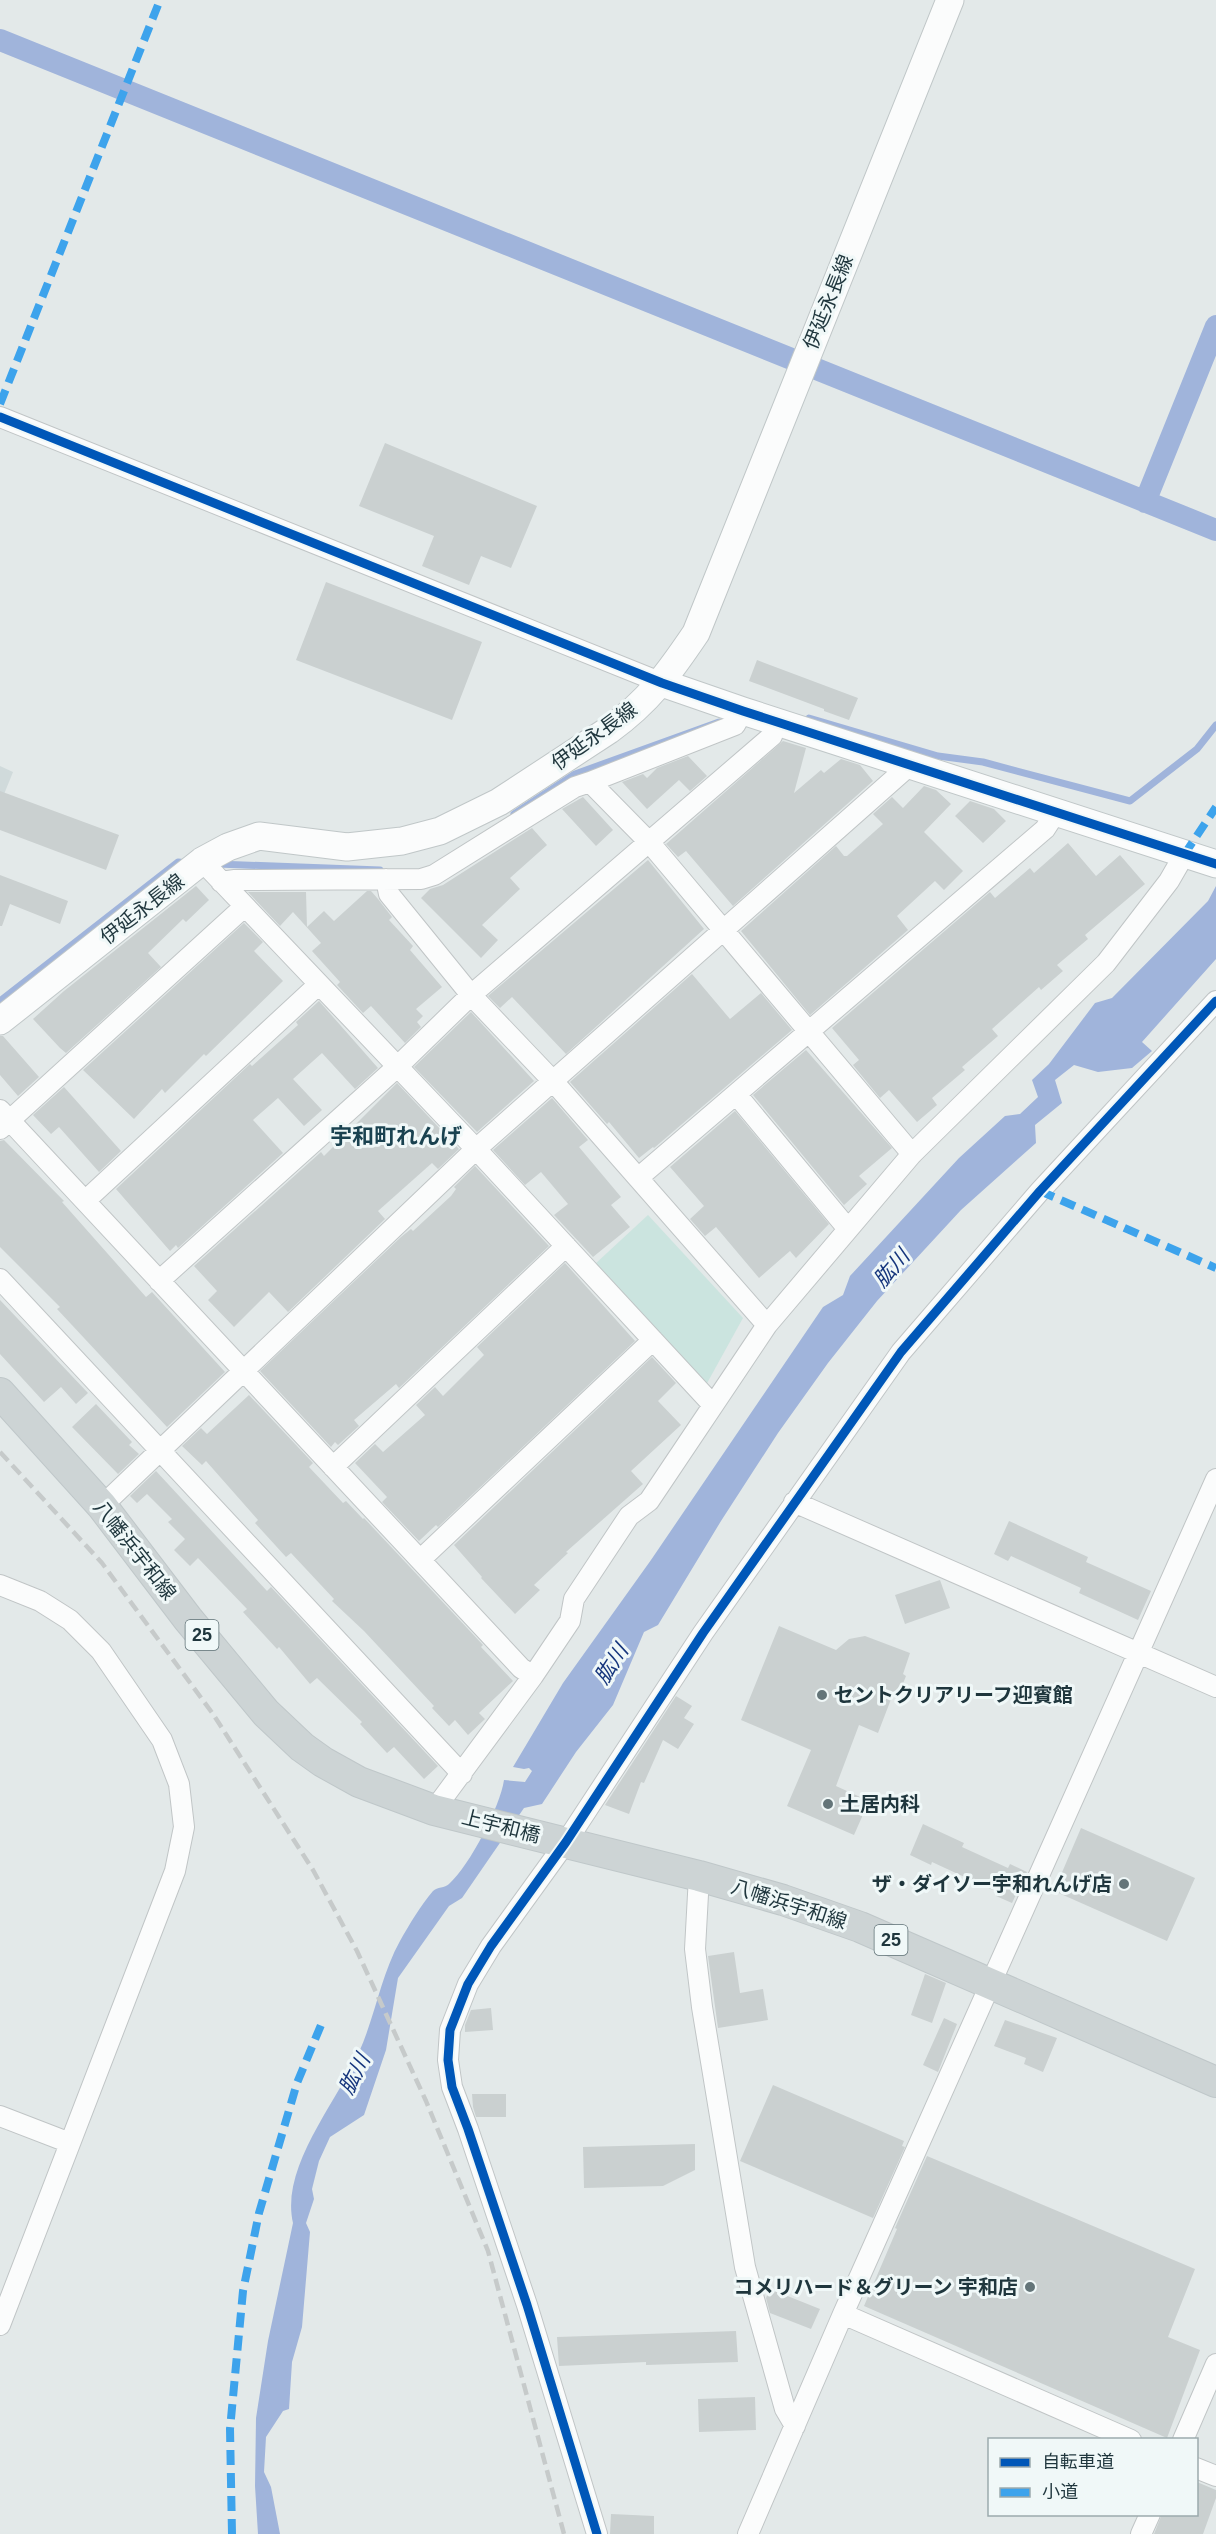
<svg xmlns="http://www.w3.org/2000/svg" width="1216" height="2534" viewBox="0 0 1216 2534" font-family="Arial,'Noto Sans JP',sans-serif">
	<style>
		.built { fill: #d0dadb }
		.green { fill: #cbe4df }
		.water { fill: #a0b4db }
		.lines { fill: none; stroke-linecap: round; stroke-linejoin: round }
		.stream { stroke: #a0b4db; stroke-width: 7 }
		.canal { stroke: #a0b4db; stroke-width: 22 }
		.building { fill: #cad0d0 }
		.street-casing { stroke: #c0c5c6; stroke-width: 22 }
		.secondary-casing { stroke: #c0c7c8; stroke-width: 29 }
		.primary-casing { stroke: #bfc7c9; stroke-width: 32 }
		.street { stroke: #fbfcfc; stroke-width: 20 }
		.secondary { stroke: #fbfcfc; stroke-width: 27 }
		.primary { stroke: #cdd4d5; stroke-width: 30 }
		.rail { stroke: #c6caca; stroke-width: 4.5; stroke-dasharray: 12 6; stroke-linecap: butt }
		.quiet { stroke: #3da3ec; stroke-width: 8; stroke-dasharray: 15 8; stroke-linecap: butt }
		.cycleway-casing { stroke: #f0f8f8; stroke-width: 13 }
		.cycleway { stroke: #0057b8; stroke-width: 9 }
		.poi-dot { fill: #647579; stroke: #f0f8f8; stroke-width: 2 }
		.labels { text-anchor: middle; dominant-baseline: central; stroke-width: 6; stroke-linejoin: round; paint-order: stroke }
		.shield { fill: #f0f8f8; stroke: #5e7075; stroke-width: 1.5 }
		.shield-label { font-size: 18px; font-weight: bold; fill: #1f363d }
		.street-label { font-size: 20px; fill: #1f363d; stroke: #f0f8f8 }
		.poi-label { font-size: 20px; font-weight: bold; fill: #1f363d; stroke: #f0f8f8; text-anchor: start }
		.water-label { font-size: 21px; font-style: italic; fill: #16367d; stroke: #f0f8f8 }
		.quarter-label { font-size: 22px; font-weight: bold; fill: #1a4250; stroke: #f0f8f8 }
	</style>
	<rect width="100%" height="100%" fill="#e3e9e9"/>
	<path class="built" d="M0 766 13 772 0 804Z"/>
	<path class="green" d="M648 1215 743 1318 706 1385 594 1265Z"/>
	<path class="water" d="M1216 886V959L1142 1042 1152 1051 1132 1068 1098 1072 1074 1065 1055 1080 1062 1103 1035 1125 1036 1143 961 1210 877 1301 828 1363 778 1433 721 1521 658 1625 644 1632 613 1705 576 1752 542 1804 524 1808 462 1898 449 1906 398 1978 386 2050 364 2115 330 2137 319 2161 312 2189 314 2199 306 2223 310 2232 302 2327 292 2362 289 2409 283 2411 266 2437 264 2472 271 2487 280 2534H258L255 2486 256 2418 268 2341 293 2223C280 2167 337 2102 359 2052 375 2017 381 1975 400 1941 409 1925 421 1905 433 1891 437 1887 445 1888 449 1884 470 1865 500 1807 504 1780L525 1782 532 1771 529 1768 524 1769 513 1767 563 1683 651 1560 823 1307 843 1295 850 1276 959 1158 1005 1116 1020 1114 1038 1097 1032 1080 1049 1064 1095 1003 1112 998 1208 901Z"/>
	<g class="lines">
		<path class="stream" d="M809 718 938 756 983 762 1130 801 1197 749 1216 725
			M514 814 575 774 719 722
			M217 864 380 870
			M0 1001 178 862 188 863"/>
		<path class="canal" d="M0 40 1216 530
			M1145 502 1216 326"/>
	</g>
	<path class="building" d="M385 443 537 506 511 568 481 556 469 585 422 566 434 536 359 506Z
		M326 582 482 642 452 720 296 660Z
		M757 660 858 698 849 720 824 711V709L749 681Z
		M783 741 806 748 794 793 821 770 824 773 841 759 860 765 873 781 733 906 686 851 678 857 666 844Z
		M688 756 707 776 690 791 679 780 647 809 622 782 643 774 647 778 657 768Z
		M924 786 936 790 951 804 924 832 963 871 944 890 935 881 897 916 908 930 810 1015 741 931 836 846 844 856H847L883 824 873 814 892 797 903 808Z
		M0 791 119 835 106 870 0 830Z
		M583 797 613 830 596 846 562 809Z
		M970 801 994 809 1006 821 983 843 955 816Z
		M532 828 547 845 510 878 520 889 482 925 498 940 481 958 421 898 430 889 443 885Z
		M1068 843 1096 876 1120 855 1145 884 1085 935 1088 939 1057 965 1063 971 1041 990 1039 987 992 1029 998 1036 962 1067 965 1070 932 1098 937 1105 917 1122 889 1090 880 1098 853 1065 859 1060 832 1028 990 892 995 898 1030 868 1034 873Z
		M648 860 704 929 566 1054 512 997 500 1008 488 996Z
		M0 875 68 901 60 924 10 904 2 926H0Z
		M196 886 209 900 186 922 183 919 148 953 161 967 66 1053 60 1048 33 1019 64 991Z
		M367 891H371L378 899 392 917 389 920 413 946 410 950 442 987 416 1009 423 1016 417 1022 421 1027 405 1043 371 1006 363 1013 337 985 340 982 312 951 321 943 293 912 280 926 248 892H306L307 927 324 911 334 921Z
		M244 923 263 942 254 951 283 981 206 1056 204 1054 165 1093 162 1089 134 1119 83 1070Z
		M692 974 730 1019 761 993 792 1030 654 1148 653 1147 639 1158 609 1122 607 1124 570 1082Z
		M319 1001 378 1068 355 1089 322 1053 293 1079 322 1110 304 1126 278 1098 253 1120 283 1153 178 1248 176 1245 170 1251 116 1189 250 1064 252 1066 298 1025 296 1022Z
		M471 1012 534 1081 477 1132 414 1067Z
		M0 1036H3L39 1077 18 1096 0 1075Z
		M806 1050 892 1148 859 1176 867 1184 844 1205 753 1095Z
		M397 1083 459 1149 438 1169 432 1163 378 1211 385 1219 288 1312 269 1292 234 1327 208 1300 217 1291 194 1266 321 1152 324 1156Z
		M64 1087 121 1151 99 1172 59 1127 51 1134 33 1115Z
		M552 1098 588 1140 579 1147 621 1197 611 1205 630 1227 593 1257 554 1215 568 1204 541 1172 525 1185 493 1150Z
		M735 1111 829 1224 796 1258 790 1251 759 1278 716 1227 705 1236 690 1219 704 1206 670 1167Z
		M4 1140 64 1201 62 1202 146 1297 152 1292 225 1372 167 1427 57 1309 60 1307 0 1247V1141Z
		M475 1166 549 1246 399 1388 396 1384 354 1420 359 1426 338 1445 335 1442 331 1447 260 1371 401 1237 411 1229 413 1231 451 1196 456 1189 454 1187Z
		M565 1263 635 1341 438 1527 436 1525 419 1541 382 1502 387 1497 355 1463 375 1444 383 1452 425 1415 416 1405 435 1387 443 1396 484 1355 477 1347Z
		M0 1300 88 1393 76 1404 61 1387 44 1402 0 1354Z
		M652 1357 676 1383 658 1401 681 1425 631 1471 643 1484 566 1552 568 1553 534 1585 540 1590 515 1614 481 1578 482 1577 454 1545Z
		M249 1395 313 1463 309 1467 343 1503 346 1501 363 1519 364 1518 483 1645 481 1647 513 1681 479 1713 485 1719 468 1735 455 1720 449 1726 432 1708 434 1706 364 1631 332 1601 334 1599 291 1553 286 1557 255 1523 258 1520 206 1461 202 1465 182 1446 201 1428 207 1434Z
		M96 1404 132 1442 129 1445 139 1454 118 1474 72 1427Z
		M156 1471 267 1591 271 1587 438 1766 424 1779 394 1747 387 1753 360 1724 362 1722 317 1678 310 1684 279 1647 277 1649 243 1612 247 1609 198 1558 190 1566 174 1550 185 1539 168 1522 172 1519 147 1494 137 1503 130 1496Z
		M1009 1521 1088 1557 1086 1562 1151 1591 1138 1620 1079 1593 1081 1588 1011 1556 1008 1561 994 1554Z
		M940 1580 950 1608 905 1624 895 1595Z
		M779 1626 836 1650 849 1639 865 1636 910 1653 903 1674 906 1676 898 1696 893 1694 878 1733 859 1725 836 1786 869 1801 854 1835 787 1806 811 1750 741 1720Z
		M676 1696 692 1706 684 1718 694 1724 678 1749 663 1740 644 1783 641 1782 629 1814 605 1805Z
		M923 1824 964 1843 962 1847 1008 1868 1010 1864 1027 1872 1012 1903 996 1896 997 1892 932 1862 931 1865 910 1855Z
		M1081 1828 1195 1878 1167 1941 1054 1891Z
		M734 1952 740 1993 763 1989 768 2020 718 2028 708 1956Z
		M925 1974 946 1983 932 2023 911 2015Z
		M491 2008 493 2030 465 2032V2025L471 2010Z
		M944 2018 957 2024 938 2072 923 2065Z
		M1005 2020 1057 2038 1043 2072 1024 2064 1026 2058 994 2046Z
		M773 2085 904 2141 902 2146 905 2147 873 2218 740 2161Z
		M472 2094H506V2117H476L473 2107Z
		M695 2144V2170L663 2186 584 2188 583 2147Z
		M927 2156 1195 2269 1168 2337 1200 2350 1167 2438 864 2306 897 2229 895 2228Z
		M770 2289 820 2309 811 2329 770 2313 766 2298Z
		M736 2331 738 2362 646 2365V2362L559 2366 557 2337Z
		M755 2397 756 2430 699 2432 698 2399Z
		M1197 2482 1216 2490V2498L1203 2534H1154L1162 2514H1197Z
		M611 2514 654 2516V2534H610Z"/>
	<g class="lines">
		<g class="street-casing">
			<path id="street" d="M0 417 662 683
				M743 711 735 725 590 782 650 843 912 1154
				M202 861 476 1149 712 1404
				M386 879 389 894 471 995 772 736 777 722
				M221 882 235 880 421 879 434 875 575 787 590 782
				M736 1094 848 1229
				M0 1110 521 1668 533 1676
				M0 1129 244 907
				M638 1178 1045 829 1056 812
				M85 1201 318 985
				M0 1279 462 1774
				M159 1281 397 1067 471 995 552 1080 767 1325
				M333 1467 566 1246
				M794 1502 1216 1687
				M102 1506 476 1149 910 765
				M420 1560 653 1340
				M0 1585 40 1601 70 1620 101 1651 162 1740 179 1784 184 1827 175 1871 0 2325
				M434 1810 533 1676 570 1621 574 1599 629 1516 649 1501 767 1325 912 1154 1106 963 1169 881 1184 855
				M699 1876 695 1949 702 2007 745 2267 785 2409 795 2426
				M0 2116 70 2143
				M843 2314 1131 2440
				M1183 2440 1216 2364
				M1196 2468 1216 2476
				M597 2534 527 2305 468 2129 452 2087 448 2060 450 2030 468 1984 491 1946 566 1842 703 1633 901 1352 1040 1191 1216 1001
				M748 2534 843 2314 1216 1479
				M1141 2534 1150 2514"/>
		</g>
		<g class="secondary-casing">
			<path id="secondary" d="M662 683 743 711 1216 864
				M0 1021 202 861 228 847 259 836 347 847 402 841 440 831 499 802 609 730C649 701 669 673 696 633L950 0"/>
		</g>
		<g class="primary-casing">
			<path id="primary" d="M0 1393 102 1506 188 1619 266 1713 302 1747 323 1762 359 1782 434 1810 699 1876 783 1900 860 1927 1216 2082"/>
		</g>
		<use href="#street" class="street"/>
		<use href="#secondary" class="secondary"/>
		<use href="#primary" class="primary"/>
		<path class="rail" d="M0 1452 102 1563 213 1714 313 1870 357 1951 426 2101 488 2251 564 2534"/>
		<path class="quiet" d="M0 404 160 0
			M1184 855 1216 807
			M1040 1191 1216 1268
			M232 2534 230 2429 243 2291 259 2213 297 2083 321 2025"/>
		<g class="cycleway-casing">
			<path id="cycleway" d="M0 417 662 683 743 711 1216 864
				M597 2534 527 2305 468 2129 452 2087 448 2060 450 2030 468 1984 491 1946 566 1842 703 1633 901 1352 1040 1191 1216 1001"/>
		</g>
		<use href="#cycleway" class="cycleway"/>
	</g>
	<g class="poi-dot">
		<circle cx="822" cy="1695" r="6"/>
		<circle cx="828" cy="1804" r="6"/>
		<circle cx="1124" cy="1884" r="6"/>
		<circle cx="1030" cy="2287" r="6"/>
	</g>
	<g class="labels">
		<g class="shield">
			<rect x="185.5" y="1620" width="33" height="30" rx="4.5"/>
			<rect x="874.5" y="1925" width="33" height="30" rx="4.5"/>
		</g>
		<g class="shield-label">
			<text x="202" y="1635">25</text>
			<text x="891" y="1940">25</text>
		</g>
		<g class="street-label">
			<text transform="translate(828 302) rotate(-68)">伊延永長線</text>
			<text transform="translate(594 736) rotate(-36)">伊延永長線</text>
			<text transform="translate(142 909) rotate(-38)">伊延永長線</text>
			<text transform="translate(135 1550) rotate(52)">八幡浜宇和線</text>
			<text transform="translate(501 1826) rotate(14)">上宇和橋</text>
			<text transform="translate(789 1904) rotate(18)">八幡浜宇和線</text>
		</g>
		<g class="poi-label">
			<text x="834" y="1695">セントクリアリーフ迎賓館</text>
			<text x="840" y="1804">土居内科</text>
			<text x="1112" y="1884" text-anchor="end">ザ・ダイソー宇和れんげ店</text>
			<text x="1018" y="2287" text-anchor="end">コメリハード＆グリーン 宇和店</text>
		</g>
		<g class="water-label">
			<text transform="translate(891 1268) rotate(-49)">肱川</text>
			<text transform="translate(611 1664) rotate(-57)">肱川</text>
			<text transform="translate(354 2074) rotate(-63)">肱川</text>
		</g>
		<g class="quarter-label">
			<text x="396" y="1136">宇和町れんげ</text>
		</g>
	</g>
	<rect x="988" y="2438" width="210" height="78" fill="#f0f8f8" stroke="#9caaad" stroke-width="1.5"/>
	<rect x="1000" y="2458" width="30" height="9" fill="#0057b8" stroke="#9caaad" stroke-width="1.5"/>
	<text x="1042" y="2468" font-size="18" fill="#1f363d">自転車道</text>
	<rect x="1000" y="2488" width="30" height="9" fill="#3da3ec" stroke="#9caaad" stroke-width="1.5"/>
	<text x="1042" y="2498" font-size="18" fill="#1f363d">小道</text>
</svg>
